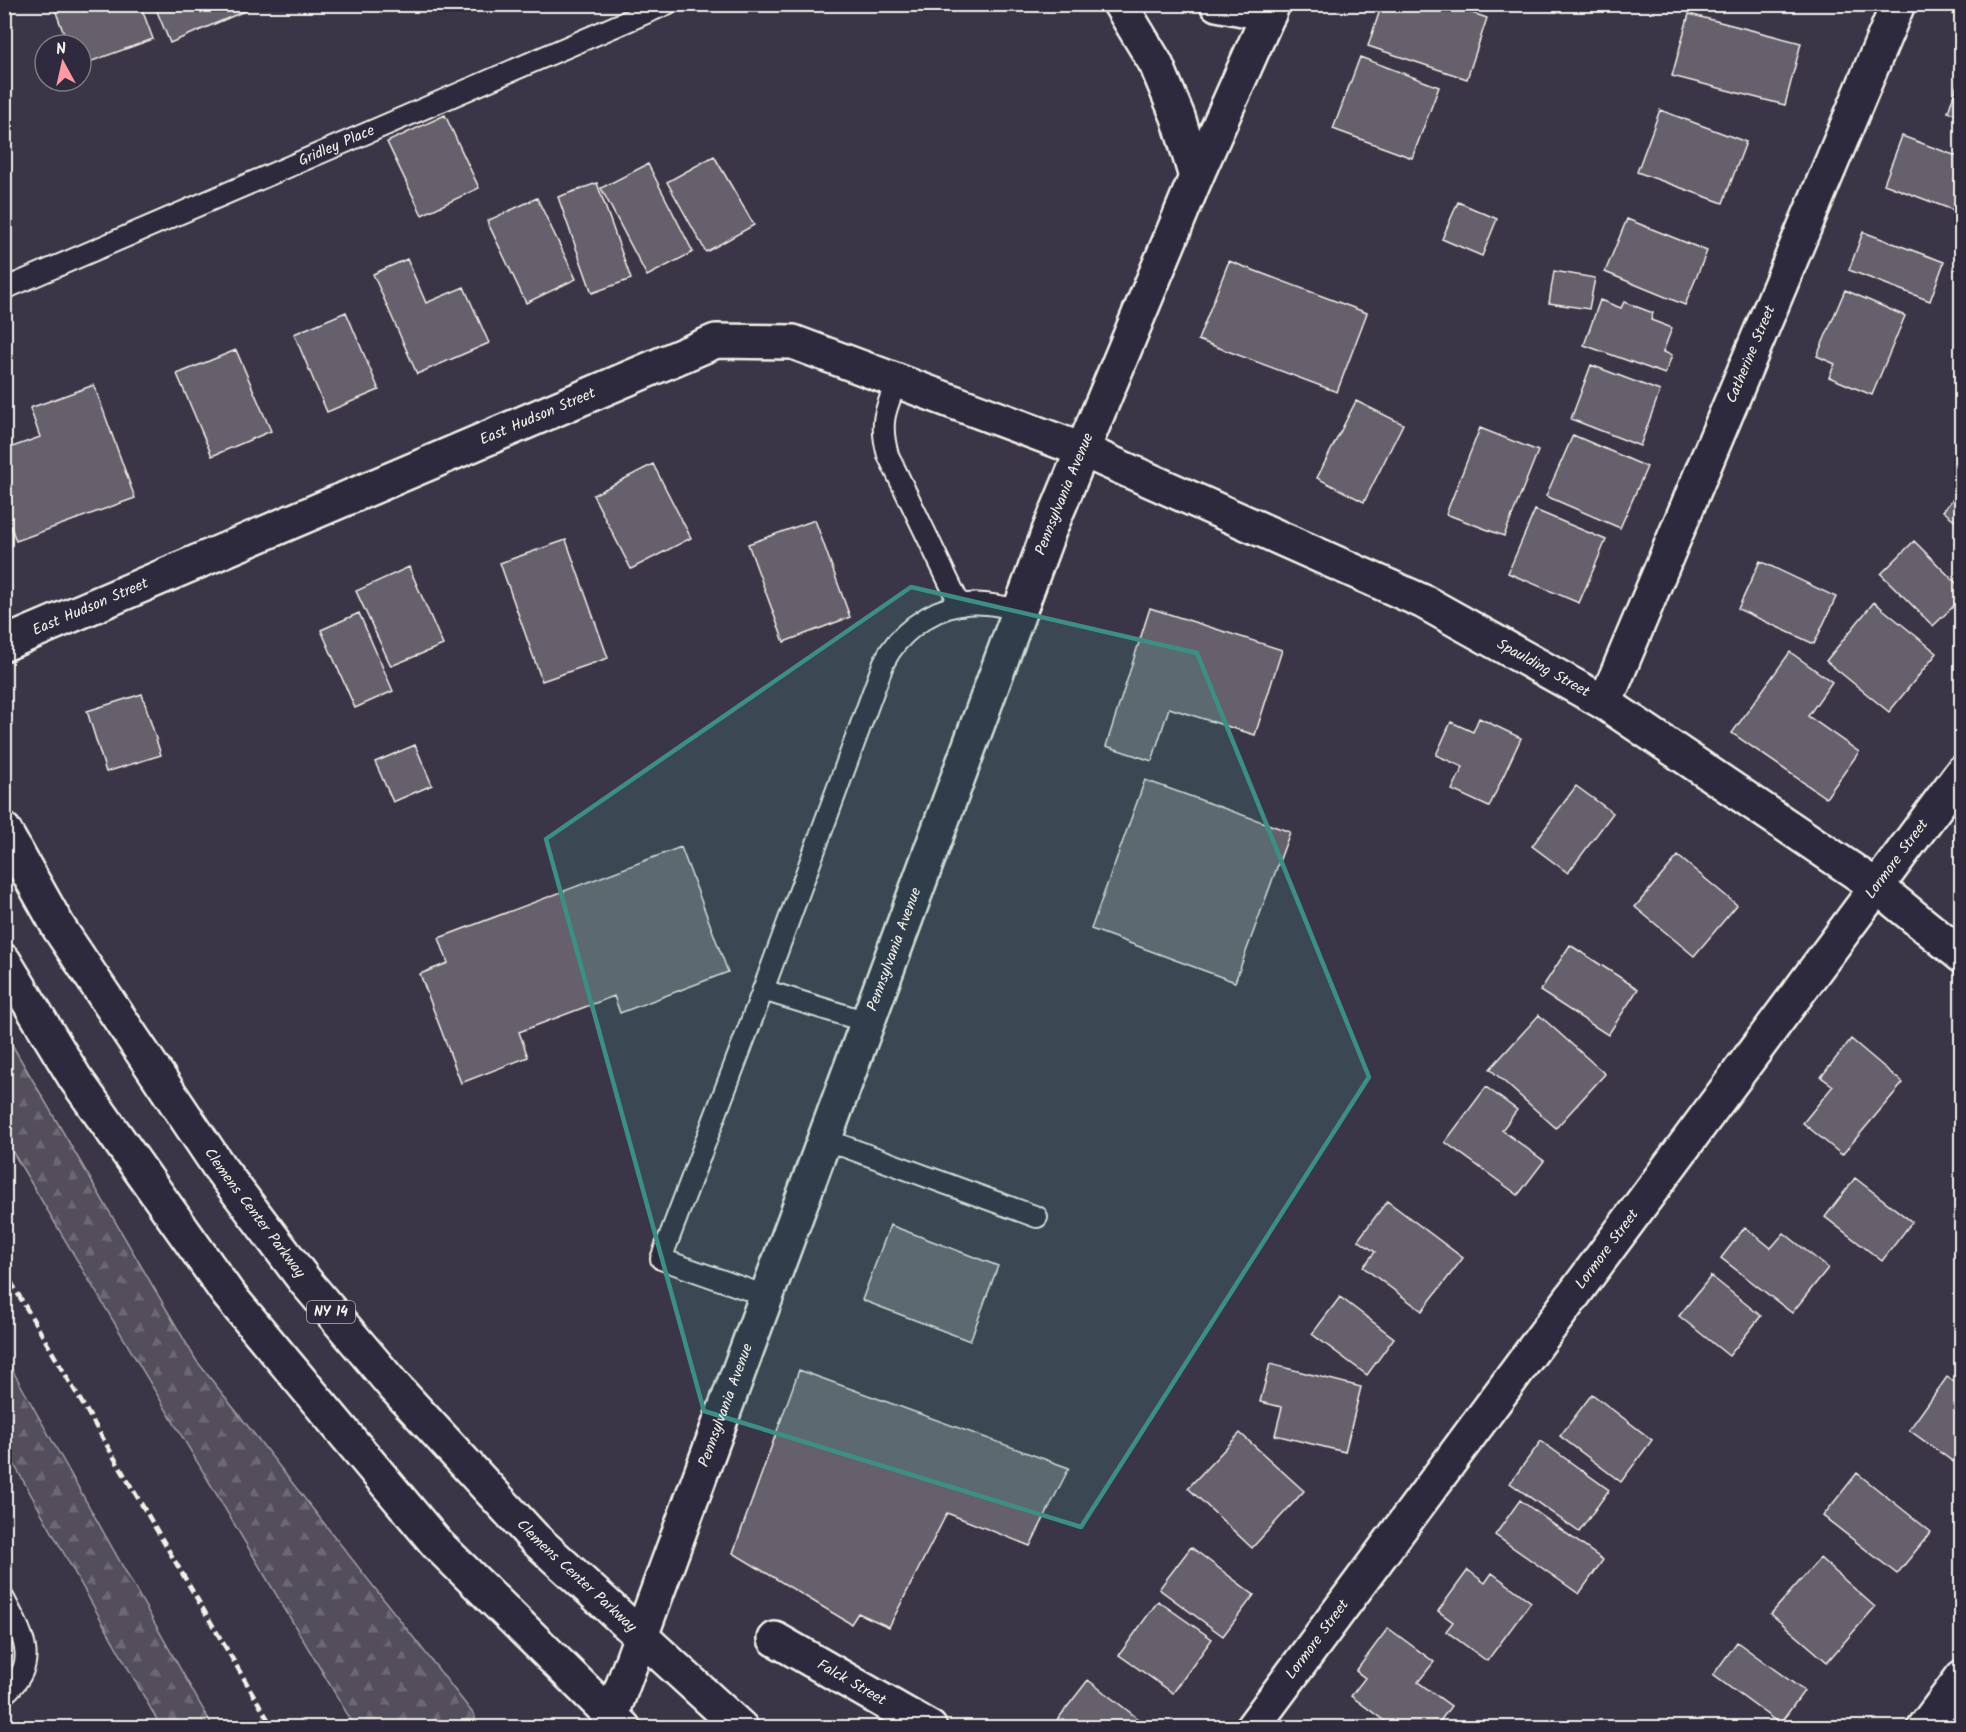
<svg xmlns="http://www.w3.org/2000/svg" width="1966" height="1732" viewBox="0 0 1966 1732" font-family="Kalam,sans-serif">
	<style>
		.forest { fill: url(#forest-firs); stroke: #a4a0a2; stroke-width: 1.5 }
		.building { fill: #65616c; stroke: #f4f1e8; stroke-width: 1.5 }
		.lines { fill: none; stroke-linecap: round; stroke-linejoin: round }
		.service-casing { stroke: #f4f1e8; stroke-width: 24 }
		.minor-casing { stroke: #f4f1e8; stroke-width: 38 }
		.tertiary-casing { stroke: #f4f1e8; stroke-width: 38 }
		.secondary-casing { stroke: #f4f1e8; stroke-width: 38 }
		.primary-casing { stroke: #f4f1e8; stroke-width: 38 }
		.service { stroke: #2f2a3d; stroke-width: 20 }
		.minor { stroke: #2f2a3d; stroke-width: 33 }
		.tertiary { stroke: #2f2a3d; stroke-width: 33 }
		.secondary { stroke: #2f2a3d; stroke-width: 33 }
		.primary { stroke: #2f2a3d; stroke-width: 33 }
		.rail { stroke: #f4f1e8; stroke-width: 4.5; stroke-dasharray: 9 4.5; stroke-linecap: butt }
		.marked { fill: #3d8f86; fill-opacity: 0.2; stroke: #3d8f86; stroke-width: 4.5; stroke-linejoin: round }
		.labels { text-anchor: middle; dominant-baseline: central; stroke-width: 5; stroke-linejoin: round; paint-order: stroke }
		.shield { fill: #2f2a3d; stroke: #b9b5b5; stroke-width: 1.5 }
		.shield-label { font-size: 14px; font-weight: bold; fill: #f4f1e8 }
		.street-label { font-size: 15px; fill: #f4f1e8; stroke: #2f2a3d }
	</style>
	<defs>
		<pattern id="forest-firs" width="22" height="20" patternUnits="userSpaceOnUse" patternTransform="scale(1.5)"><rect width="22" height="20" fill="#534e5c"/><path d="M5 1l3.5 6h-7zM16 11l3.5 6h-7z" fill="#6c6873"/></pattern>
	</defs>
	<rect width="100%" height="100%" fill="#3b3647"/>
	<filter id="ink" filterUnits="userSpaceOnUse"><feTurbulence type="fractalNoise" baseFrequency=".0167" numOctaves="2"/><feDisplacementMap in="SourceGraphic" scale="12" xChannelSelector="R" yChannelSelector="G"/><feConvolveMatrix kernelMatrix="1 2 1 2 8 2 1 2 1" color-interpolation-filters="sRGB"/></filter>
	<g filter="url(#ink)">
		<path class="forest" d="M4 1031 196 1360 475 1716 474 1727H355L5 1139Z
			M5 1357 213 1727H161L5 1448Z"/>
		<path class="building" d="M53 4H140L153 39 81 65V45H68Z
			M154 4H244L247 10 170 43Z
			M1382 4H1446L1487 18 1467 79 1368 46Z
			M1957 4H1962V18L1953 14Z
			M1689 14 1801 43 1785 105 1672 76Z
			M1360 57 1439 87 1412 158 1333 129Z
			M1962 70V116L1948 112Z
			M1660 110 1746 142 1723 203 1637 172Z
			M445 115 479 188 422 215 387 142Z
			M1902 136 1962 158V188L1953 210 1884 184Z
			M714 156 754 225 706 252 667 182Z
			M648 164 693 252 647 276 601 188Z
			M597 183 631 279 592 293 558 197Z
			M537 198 576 279 526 303 487 221Z
			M1458 202 1497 219 1482 256 1442 239Z
			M1627 219 1707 251 1685 305 1605 272Z
			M1863 232 1944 262 1930 301 1849 270Z
			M407 259 426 303 464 287 489 343 417 374 373 274Z
			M1229 261 1367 313 1337 392 1198 340Z
			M1554 271 1595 278 1589 309 1549 303Z
			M1845 290 1905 316 1872 395 1829 377 1835 364 1817 356Z
			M1600 300 1621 308 1624 302 1653 313 1651 320 1672 328 1663 352 1672 355 1665 374 1584 345Z
			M346 312 379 390 327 412 294 334Z
			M236 350 271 431 212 456 177 374Z
			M1591 365 1660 391 1640 446 1571 419Z
			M94 385 135 498 16 541 4 508V450L40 437 30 408Z
			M1356 401 1403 424 1364 502 1317 478Z
			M1480 428 1538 451 1504 536 1446 514Z
			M1573 435 1647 467 1620 528 1546 496Z
			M653 464 691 538 631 569 593 495Z
			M1962 488V526L1943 511Z
			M1535 510 1606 540 1579 603 1508 573Z
			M815 520 850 617 784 642 748 544Z
			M566 540 608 658 542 681 500 563Z
			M1914 541 1962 589V598L1933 626 1881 574Z
			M1760 561 1836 597 1814 644 1738 609Z
			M409 567 443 645 391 666 356 591Z
			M1874 602 1937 653 1889 712 1826 661Z
			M1150 608 1282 650 1255 735 1169 708 1152 761 1106 746Z
			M359 613 393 691 355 708 321 630Z
			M1790 652 1832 682 1808 716 1859 752 1826 798 1732 733Z
			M142 694 161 755 106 772 87 711Z
			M1479 718 1521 738 1489 807 1452 790 1463 767 1436 755 1451 722 1473 732Z
			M415 745 432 785 393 802 375 762Z
			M1145 780 1290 832 1235 982 1091 929Z
			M1576 786 1613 813 1568 873 1532 846Z
			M681 847 728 972 620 1013 614 996 519 1032 528 1057 461 1083 420 974 448 963 439 938Z
			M1678 856 1737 905 1694 956 1635 907Z
			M1570 945 1638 989 1608 1035 1540 991Z
			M1539 1015 1605 1074 1556 1128 1490 1069Z
			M1851 1039 1903 1083 1842 1155 1803 1123 1833 1086 1821 1077Z
			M1486 1087 1517 1110 1502 1130 1544 1161 1518 1195 1445 1142Z
			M1855 1178 1912 1222 1882 1261 1825 1217Z
			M1387 1201 1463 1258 1422 1311 1363 1267 1375 1252 1358 1240Z
			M890 1225 998 1266 970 1341 862 1300Z
			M1745 1227 1771 1248 1784 1233 1828 1268 1792 1313 1721 1258Z
			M1711 1276 1761 1316 1729 1356 1679 1316Z
			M1340 1297 1394 1338 1367 1375 1312 1334Z
			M1270 1364 1361 1387 1345 1452 1275 1435 1282 1407 1260 1402Z
			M799 1370 1069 1468 1030 1546 947 1513 889 1627 858 1613 851 1624 733 1553Z
			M1947 1377 1962 1387V1468L1909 1430Z
			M1592 1394 1652 1440 1621 1482 1560 1436Z
			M1240 1433 1304 1491 1252 1548 1188 1488Z
			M1541 1441 1609 1490 1579 1532 1510 1483Z
			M1857 1473 1931 1532 1897 1574 1823 1516Z
			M1520 1500 1603 1560 1579 1594 1495 1535Z
			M1191 1547 1254 1595 1223 1636 1159 1589Z
			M1820 1558 1875 1607 1827 1662 1771 1614Z
			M1468 1570 1485 1583 1492 1573 1531 1602 1487 1661 1446 1631 1453 1622 1438 1611Z
			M1158 1601 1212 1639 1173 1693 1119 1655Z
			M1388 1628 1434 1662 1418 1682 1451 1706 1435 1728H1394L1351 1696 1365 1678 1356 1671Z
			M1737 1642 1804 1691 1780 1724 1713 1675Z
			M1088 1680 1149 1727 1051 1728Z"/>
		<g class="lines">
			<g class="service-casing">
				<g id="service">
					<path id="s1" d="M4 289 667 4"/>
					<path d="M897 381C885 410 879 423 888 455L960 605"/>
					<path d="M763 990 661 1259 766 1296"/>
					<path d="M867 1022 763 990 884 662C897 635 929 610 960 605 980 601 1000 606 1020 610"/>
					<path d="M824 1139 1037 1217"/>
					<path d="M4 1599C22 1634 42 1663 4 1694"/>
				</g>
			</g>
			<g class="minor-casing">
				<g id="minor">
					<path id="s2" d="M4 644 716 341 793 342 1082 450 1424 602 1605 703 1876 886 1962 956"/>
					<path id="s3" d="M1605 703 1898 4"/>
					<path id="s4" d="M775 1639 930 1728"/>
					<path id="s5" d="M1252 1728 1962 772"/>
					<path d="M1924 1728 1962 1677"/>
				</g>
			</g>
			<g class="tertiary-casing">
				<path id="tertiary" d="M1120 4 1156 64 1178 117 1196 177
					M1217 4 1269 14"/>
			</g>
			<g class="secondary-casing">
				<g id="secondary">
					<path id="s6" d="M607 1728 1049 531 1196 177 1273 4"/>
				</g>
			</g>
			<g class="primary-casing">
				<g id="primary">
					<path id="s7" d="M4 830 59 928 219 1167 305 1281 393 1385 534 1538 741 1728"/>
					<path d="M4 961 75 1078 228 1294 437 1544 624 1728"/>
				</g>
			</g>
			<use href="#service" class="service"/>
			<use href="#minor" class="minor"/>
			<use href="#tertiary" class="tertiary"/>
			<use href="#secondary" class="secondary"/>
			<use href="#primary" class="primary"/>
			<path class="rail" d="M4 1270 273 1728"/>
		</g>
	</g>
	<path class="marked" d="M911 587 1197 653 1369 1077 1081 1527 704 1411 546 839Z"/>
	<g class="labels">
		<rect class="shield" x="307" y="1301" width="48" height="22" rx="4.5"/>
		<g class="shield-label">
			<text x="331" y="1312">NY 14</text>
		</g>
		<g class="street-label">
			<text stroke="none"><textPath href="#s1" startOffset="362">Gridley Place</textPath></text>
			<text stroke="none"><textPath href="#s3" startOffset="378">Catherine Street</textPath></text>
			<text stroke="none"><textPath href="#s2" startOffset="580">East Hudson Street</textPath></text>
			<text stroke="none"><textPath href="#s6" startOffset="1316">Pennsylvania Avenue</textPath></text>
			<text stroke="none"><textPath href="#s2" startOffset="94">East Hudson Street</textPath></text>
			<text stroke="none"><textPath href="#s2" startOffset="1670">Spaulding Street</textPath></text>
			<text stroke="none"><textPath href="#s5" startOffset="1082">Lormore Street</textPath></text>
			<text stroke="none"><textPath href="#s6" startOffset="830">Pennsylvania Avenue</textPath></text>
			<text stroke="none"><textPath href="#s7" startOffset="458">Clemens Center Parkway</textPath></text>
			<text stroke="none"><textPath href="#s5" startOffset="596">Lormore Street</textPath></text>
			<text stroke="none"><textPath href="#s6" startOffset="344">Pennsylvania Avenue</textPath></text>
			<text stroke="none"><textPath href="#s7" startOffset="944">Clemens Center Parkway</textPath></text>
			<text stroke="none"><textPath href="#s5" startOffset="110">Lormore Street</textPath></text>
			<text stroke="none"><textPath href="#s4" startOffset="88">Falck Street</textPath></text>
		</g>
	</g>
	<rect width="1966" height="1732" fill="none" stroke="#2f2a3d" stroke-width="24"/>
	<rect x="12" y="12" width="1942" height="1708" fill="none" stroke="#f4f1e8" stroke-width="2" filter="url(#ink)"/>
	<g transform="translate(63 63) rotate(352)"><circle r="28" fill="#2f2a3d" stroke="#7e7a81" stroke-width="1.5"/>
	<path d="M0-4.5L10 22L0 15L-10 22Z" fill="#ff9aa2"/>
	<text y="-9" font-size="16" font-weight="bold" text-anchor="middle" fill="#f4f1e8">N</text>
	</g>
</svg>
